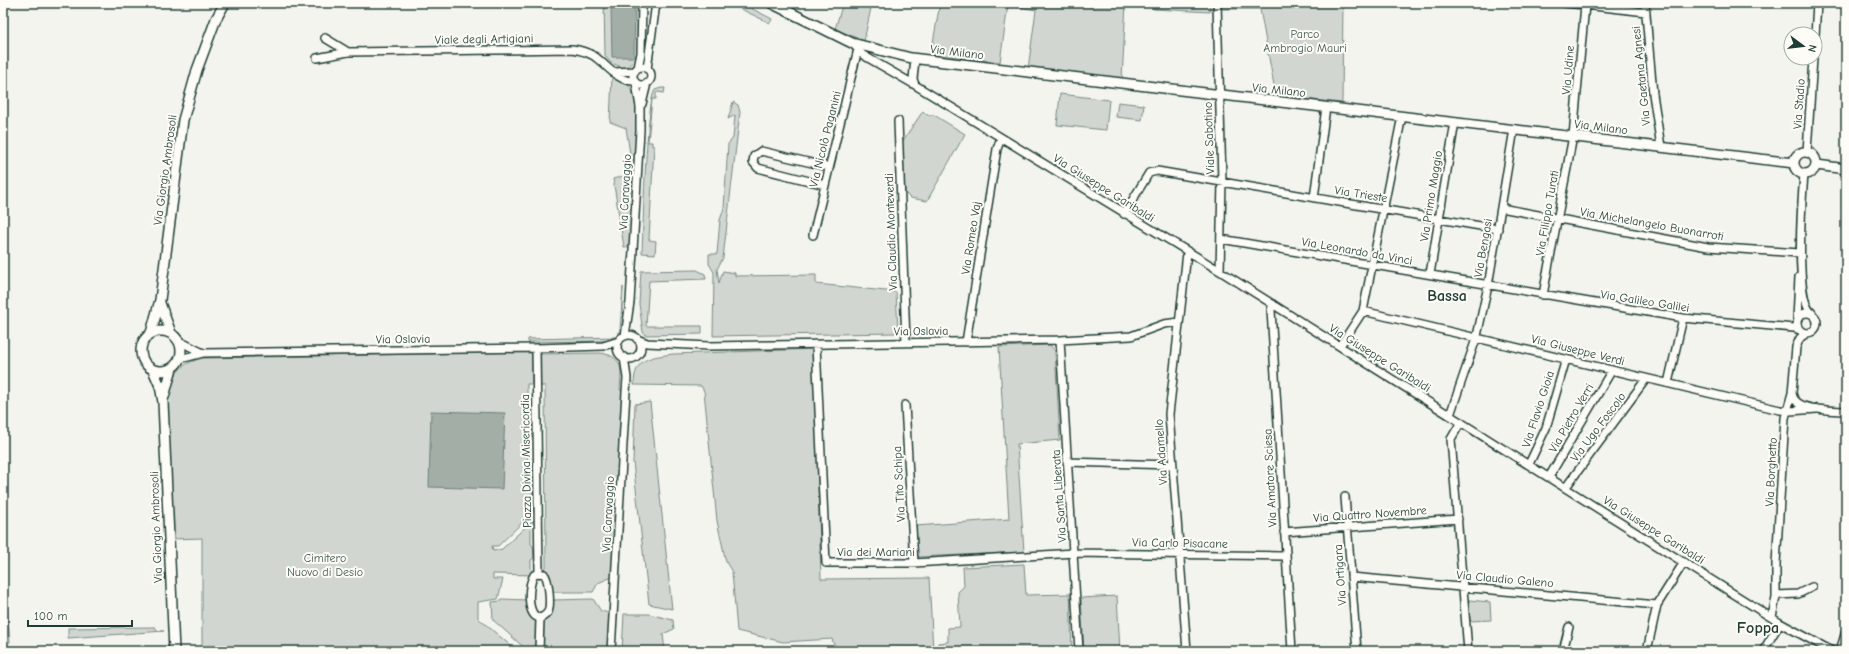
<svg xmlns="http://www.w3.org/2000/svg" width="1849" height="654" viewBox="0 0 1849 654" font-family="'Comic Neue',sans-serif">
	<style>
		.green { fill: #d1d6d1; stroke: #788a82 }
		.water { fill: #a3aea7; stroke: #6e8179 }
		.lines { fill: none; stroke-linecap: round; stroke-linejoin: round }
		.minor-casing { stroke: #1f3d34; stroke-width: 10 }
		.major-casing { stroke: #1f3d34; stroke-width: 12 }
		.minor { stroke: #fdfcf7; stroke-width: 7 }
		.major { stroke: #fdfcf7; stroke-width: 9 }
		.labels { text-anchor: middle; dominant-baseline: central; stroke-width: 4; stroke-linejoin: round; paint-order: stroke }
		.park-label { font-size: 12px; fill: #435c53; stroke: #fdfcf7 }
		.street-label { font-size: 12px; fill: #1f3d34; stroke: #fdfcf7 }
		.district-label { font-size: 16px; font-weight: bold; fill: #1f3d34; stroke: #fdfcf7 }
	</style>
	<rect width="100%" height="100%" fill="#f4f4ef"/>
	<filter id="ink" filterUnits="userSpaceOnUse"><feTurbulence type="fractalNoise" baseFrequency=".025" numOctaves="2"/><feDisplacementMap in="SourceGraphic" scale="8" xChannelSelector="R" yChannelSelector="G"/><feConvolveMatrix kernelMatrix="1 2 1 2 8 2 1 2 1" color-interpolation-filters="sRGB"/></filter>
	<g filter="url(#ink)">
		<path class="green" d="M604 3H639C639 22 645 61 624 68L611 63 605 56Z
			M728 3H741L772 19 770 23Z
			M843 3H872L864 41 835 29Z
			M940 3H1126L1122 79 1028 69 1036 10 1008 5 1000 62 931 54Z
			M1146 3H1210V12L1154 9Z
			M1221 3H1343L1342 103 1276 96 1260 9H1221Z
			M612 76C617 79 624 81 628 85 641 96 635 144 635 160H631L626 128 610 122Z
			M661 88H665L664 93 658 92 656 93V99H652L648 142H652V146H654L649 240 656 241 655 254 642 253C643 230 646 101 655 90Z
			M1060 94 1109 100 1106 130 1057 125Z
			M733 102 738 105 740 112 723 258 717 269 719 283 723 271 735 273V276L816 275V284L896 292 898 329 896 333 713 336 714 272 709 264V254H717L720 220 724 208 728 144 733 138 735 115 728 119Z
			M1118 102 1144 105 1142 120 1116 117Z
			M923 111 927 115H934L965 134 927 201 910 198 905 193 902 142Z
			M631 174 634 175 630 247H624L613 179Z
			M697 270 705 274 706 279 649 281 646 326H702V334L645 335 643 332 639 304 641 271Z
			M623 287 622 309 626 318 622 335 619 339 611 341 528 342V339L616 337 620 330Z
			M1050 345 1055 351 1060 440 1017 444 1024 552 918 557 916 526 1009 519 999 347Z
			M814 349 821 579 929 578 933 651H914L913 648 845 649 834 645 832 639 783 642 737 631 732 572 726 562 717 521 704 391 701 386 634 385C634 358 650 357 673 354Z
			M532 352V384H527L528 491H533V512L498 546H492L493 551 502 549 533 520V527L531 529V544L533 546 534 558 531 560V569L534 571 533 575 493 574V579H503L498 599 478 602V618L517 651H202V538L173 539 167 397C175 373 178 364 203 358Z
			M601 353C625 357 621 371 620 390L623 391 612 577 598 583 593 592H553L551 579 542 571 546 567 545 386H539V354Z
			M650 402 672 609 649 604 633 462 635 404Z
			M1024 564 1026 595 1070 594 1072 651H938V643L948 642V628L960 627 958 592 964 586 963 567Z
			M3 594 6 597 10 642 3 643Z
			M1117 596 1120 651H1084L1081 598Z
			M501 599 528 600 536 621 535 651H528L493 620 492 602 501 601Z
			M593 599 601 611 609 613 607 651H543L544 622 551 613 553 600Z
			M1469 600 1490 602 1491 620 1470 621Z
			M624 614H649L673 620 674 629 663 634 665 651H622Z
			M155 627 158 631H164L68 638V628Z"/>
		<path class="water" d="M611 5H635L634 57H612Z
			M431 411 505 413 502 489 429 487Z"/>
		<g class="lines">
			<g class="minor-casing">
				<path id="minor" d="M1217 3 1222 181 1220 271
					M1564 3 1585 5
					M1645 3 1653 94 1661 147
					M1815 36 1817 3
					M325 38 348 52
					M852 43 863 55 915 85 1220 271 1780 623 1832 651
					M317 58 348 52 572 49C580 50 587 52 594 56 606 64 618 82 634 81
					M915 59 913 79 915 85
					M633 76a9 9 0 1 1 18 0a9 9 0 1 1-18 0Z
					M638 68 641 53 642 3
					M647 69 656 3
					M614 72 635 71
					M642 104 647 83
					M898 121 906 342
					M1807 152 1813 58
					M1804 174C1802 198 1794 301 1812 313
					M825 185 758 168 753 162 754 156 761 151 829 167
					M1314 198 1326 107
					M1501 208 1708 247 1800 253
					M1124 214 1149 173 1157 171 1498 229
					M813 235 858 49
					M1221 239 1683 318 1794 328 1800 330
					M1430 274 1455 122
					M1543 295 1573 136 1585 5 1646 12
					M1273 304 1271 310 1292 651
					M1363 311 1780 410 1790 411 1817 409
					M1797 323a10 10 0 1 1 20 0a10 10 0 1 1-20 0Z
					M1797 319 1799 277
					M617 347a12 12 0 1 1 24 0a12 12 0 1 1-24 0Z
					M625 336 630 302 640 130V107L636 83
					M637 339 647 343 709 346 1060 340 1131 336 1164 324 1179 322
					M1060 340 1079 651
					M179 341 203 353
					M966 342 997 149 1001 138
					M816 345 826 563H914L1074 553 1286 556
					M1340 346 1363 311 1402 116
					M536 348 539 573
					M180 359 203 353 536 348 603 346 619 341
					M1668 383 1683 318
					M1792 393C1794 412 1832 410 1846 411
					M905 405 914 563
					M1450 415 1477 336 1488 286 1514 129
					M1461 422 1451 439 1468 651
					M1067 462 1172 465
					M1529 464 1546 428 1566 359
					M1549 477 1612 370
					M1566 487 1646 379
					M1345 497 1357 651
					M1284 532 1458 519
					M539 573 544 574C549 579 551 605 548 612 546 615 543 617 540 618 526 616 528 585 534 575Z
					M1351 577 1657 605
					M1776 595 1798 594 1812 587
					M1772 617 1776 597V564L1785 418 1792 393 1796 347 1800 338 1807 333
					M539 651 540 618
					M611 651 626 392 627 378 624 357
					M1187 651 1169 414 1187 253
					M1563 651 1569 627
					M1647 651 1657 605 1684 562
					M1763 651 1780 623
					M1840 651 1846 631"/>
			</g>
			<g class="major-casing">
				<path id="major" d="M771 3 852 43 911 58 1794 163
					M1794 163a11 11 0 1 1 22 0a11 11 0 1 1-22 0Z
					M1817 165 1846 169
					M160 303 171 333
					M141 351a20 20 0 1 1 40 0a20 20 0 1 1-40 0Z
					M151 333 160 300 183 120 197 70 216 19 225 3
					M153 370 160 386 163 402 174 651
					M164 397 172 368"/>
			</g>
			<use href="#minor" class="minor"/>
			<use href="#major" class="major"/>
		</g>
	</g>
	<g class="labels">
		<g class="park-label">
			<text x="1305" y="34">Parco<tspan x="1305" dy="14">Ambrogio Mauri</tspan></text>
			<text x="325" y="558">Cimitero<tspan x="325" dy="14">Nuovo di Desio</tspan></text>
		</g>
		<g class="street-label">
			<text transform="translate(484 39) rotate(-1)">Viale degli Artigiani</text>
			<text transform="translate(957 52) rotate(7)">Via Milano</text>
			<text transform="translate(1568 70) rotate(-85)">Via Udine</text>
			<text transform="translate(1641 76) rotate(-96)">Via Gaetana Agnesi</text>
			<text transform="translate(1279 90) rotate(6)">Via Milano</text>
			<text transform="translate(1799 104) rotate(-86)">Via Stadio</text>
			<text transform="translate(1601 127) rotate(7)">Via Milano</text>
			<text transform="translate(1209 138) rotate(-92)">Viale Sabotino</text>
			<text transform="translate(825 139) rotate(-76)">Via Nicolò Paganini</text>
			<text transform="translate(165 170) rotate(-82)">Via Giorgio Ambrosoli</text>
			<text transform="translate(1104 188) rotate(32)">Via Giuseppe Garibaldi</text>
			<text transform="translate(625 192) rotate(-87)">Via Caravaggio</text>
			<text transform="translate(1361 194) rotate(9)">Via Trieste</text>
			<text transform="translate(1431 196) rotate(-81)">Via Primo Maggio</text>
			<text transform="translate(1547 213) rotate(-80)">Via Filippo Turati</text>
			<text transform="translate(1652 224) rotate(10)">Via Michelangelo Buonarroti</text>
			<text transform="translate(891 232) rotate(-92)">Via Claudio Monteverdi</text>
			<text transform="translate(971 238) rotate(-81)">Via Romeo Vaj</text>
			<text transform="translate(1483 248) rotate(-80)">Via Bengasi</text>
			<text transform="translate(1357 251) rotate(10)">Via Leonardo da Vinci</text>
			<text transform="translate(1645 301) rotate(9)">Via Galileo Galilei</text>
			<text transform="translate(921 331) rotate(-1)">Via Oslavia</text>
			<text transform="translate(403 339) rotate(-1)">Via Oslavia</text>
			<text transform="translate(1578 350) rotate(14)">Via Giuseppe Verdi</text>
			<text transform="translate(1380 358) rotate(32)">Via Giuseppe Garibaldi</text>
			<text transform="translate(1538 409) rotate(-72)">Via Flavio Gioia</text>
			<text transform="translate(1571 418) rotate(-60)">Via Pietro Verri</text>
			<text transform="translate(1598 427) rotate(-53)">Via Ugo Foscolo</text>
			<text transform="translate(1161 452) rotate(-94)">Via Adamello</text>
			<text transform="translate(526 461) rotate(-91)">Piazza Divina Misericordia</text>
			<text transform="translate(1771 472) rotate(-87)">Via Borghetto</text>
			<text transform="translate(1270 478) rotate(-93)">Via Amatore Sciesa</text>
			<text transform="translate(899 484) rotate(-93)">Via Tito Schipa</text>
			<text transform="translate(1059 496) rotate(-94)">Via Santa Liberata</text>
			<text transform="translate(608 514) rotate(-87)">Via Caravaggio</text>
			<text transform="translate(1370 514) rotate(-4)">Via Quattro Novembre</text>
			<text transform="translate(156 527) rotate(-92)">Via Giorgio Ambrosoli</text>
			<text transform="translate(1654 530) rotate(32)">Via Giuseppe Garibaldi</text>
			<text transform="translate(1180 543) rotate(1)">Via Carlo Pisacane</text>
			<text x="876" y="552">Via dei Mariani</text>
			<text transform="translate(1340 575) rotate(-94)">Via Ortigara</text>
			<text transform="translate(1505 579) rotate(5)">Via Claudio Galeno</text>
		</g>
		<g class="district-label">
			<text x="1447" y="296">Bassa</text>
			<text x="1758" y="628">Foppa</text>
		</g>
	</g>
	<rect width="1849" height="654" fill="none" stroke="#fdfcf7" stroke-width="16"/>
	<rect x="8" y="8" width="1833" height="638" fill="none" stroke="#1f3d34" stroke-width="1.5" filter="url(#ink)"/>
	<g transform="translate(1803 46) rotate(105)"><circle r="19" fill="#fdfcf7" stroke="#a4b0a9"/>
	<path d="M0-3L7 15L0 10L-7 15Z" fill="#1f3d34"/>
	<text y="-6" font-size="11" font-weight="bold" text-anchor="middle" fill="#1f3d34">N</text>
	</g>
	<path d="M28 620v6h104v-6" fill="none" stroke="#1f3d34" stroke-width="2"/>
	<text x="34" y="620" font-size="12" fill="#1f3d34" stroke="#fdfcf7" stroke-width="3" paint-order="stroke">100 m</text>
</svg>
